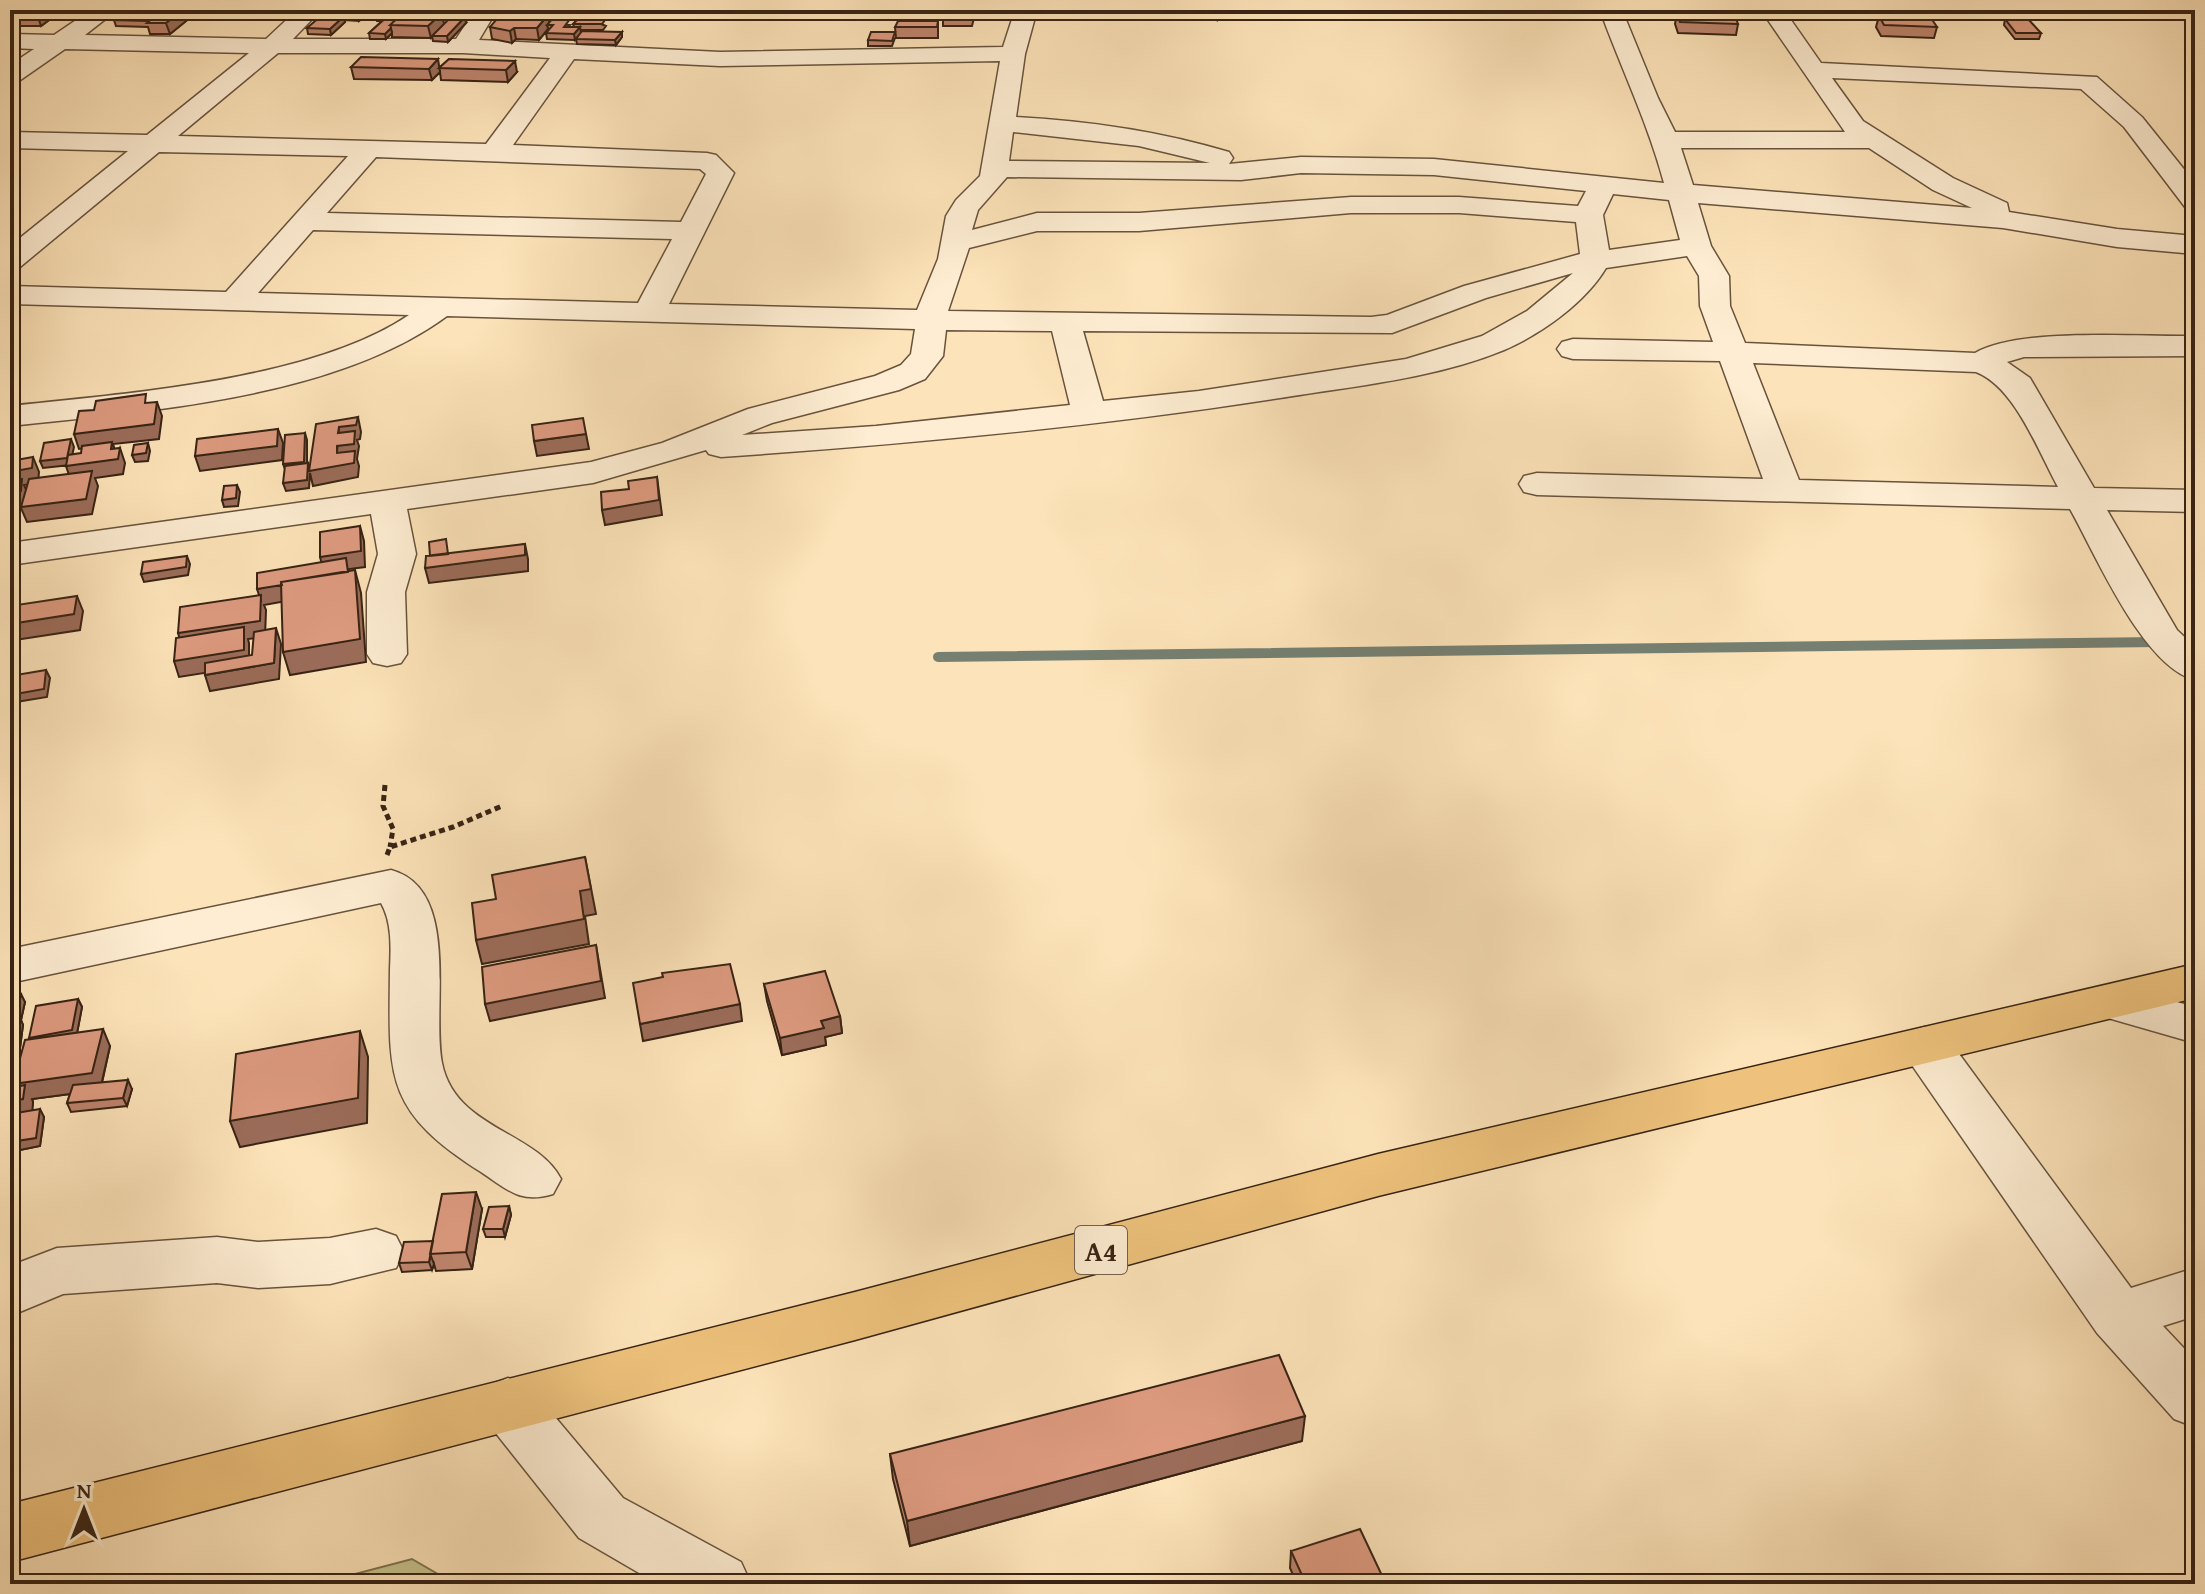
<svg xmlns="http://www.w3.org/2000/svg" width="2205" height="1594" viewBox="0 0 2205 1594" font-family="'Gentium Book Plus',serif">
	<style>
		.green { fill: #c5c28b; stroke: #7e7250; stroke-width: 2 }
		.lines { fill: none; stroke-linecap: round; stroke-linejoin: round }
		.stream { stroke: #758072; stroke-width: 10 }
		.minor-casing { stroke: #68533d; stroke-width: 3 }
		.major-casing { stroke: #372314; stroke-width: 3 }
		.path { stroke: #372314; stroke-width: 5; stroke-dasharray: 6 4; stroke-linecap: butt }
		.minor { fill: #feedd2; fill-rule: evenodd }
		.major { fill: #eec27c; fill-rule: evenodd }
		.wall { fill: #be846d; stroke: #372314; stroke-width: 2 }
		.shaded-wall { fill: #9b6c59; stroke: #372314; stroke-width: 2; fill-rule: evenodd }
		.building { fill: #dd9a7f; stroke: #372314; stroke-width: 2 }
		.labels { text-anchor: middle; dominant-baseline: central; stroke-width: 6; stroke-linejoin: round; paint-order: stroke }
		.shield { fill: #feedd2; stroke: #73604d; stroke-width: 2 }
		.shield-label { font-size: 28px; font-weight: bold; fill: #372314 }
	</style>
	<rect width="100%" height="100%" fill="#fde3b9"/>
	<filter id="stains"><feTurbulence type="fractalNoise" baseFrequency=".0025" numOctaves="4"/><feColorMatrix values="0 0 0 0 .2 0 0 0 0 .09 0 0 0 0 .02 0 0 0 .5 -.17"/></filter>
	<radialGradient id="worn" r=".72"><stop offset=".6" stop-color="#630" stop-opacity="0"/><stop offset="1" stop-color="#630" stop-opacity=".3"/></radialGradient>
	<path class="green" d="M412 1559 455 1584H317Z"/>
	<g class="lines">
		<path class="stream" d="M2176 642 2195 641
			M938 657 2160 642"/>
		<g class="minor-casing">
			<path id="minor" d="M91 10H117L85 35 266 39 297 10H321L293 39H456L475 10H497L479 40 720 52 1003 47 1015 10H1037L1025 54 1016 117C1089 121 1159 131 1229 152L1233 158 1229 164 1301 157 1434 159 1664 183C1648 123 1621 68 1600 10H1622L1658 98 1675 132H1845L1761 10H1784L1821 63 2097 77 2142 117 2195 183V209L2185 207 2124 127 2081 89 1832 78 1863 121 1953 178 2007 203 2009 212 2117 229 2195 236V254L2117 247 2003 228 1698 203 1711 246 1729 276 1730 306 1745 343 1975 353C2021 327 2139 337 2195 336V356L2024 357 2007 362 2030 378 2094 488 2195 490V512L2107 510 2177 630 2195 647V680C2143 667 2096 555 2070 509L1537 495 1524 492 1519 484 1524 476 1537 473 1763 479 1720 361 1573 359 1562 356 1557 349 1562 342 1573 339 1713 342 1700 306 1699 276 1687 256 1606 268C1585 303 1541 334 1504 350 1433 379 1354 386 1280 398 1095 427 908 444 721 457L709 454 706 450 593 483 407 509 416 554 405 592 407 654 401 663 387 666 373 663 367 654V592L378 554 371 514 10 565V543L591 462 662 443 748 409 875 376 901 365 911 354 915 329 447 316C334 399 146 411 10 426V406C127 393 311 381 409 315L10 304V286L226 292 348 156 159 152 20 267 10 270V246L128 151 10 148V132L147 135 249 53 65 49 19 81 10 83V65L34 49 10 48V34L54 35ZM278 53H463L550 58 486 144 178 136ZM574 59 720 66 1000 61 980 176 956 200 946 216 938 259 917 310 669 304 734 173 716 155 707 153 513 145ZM1013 132 1139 146 1210 163 1009 161ZM1681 148H1869L1933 190 1972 208 1693 185ZM376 157 700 169 706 174 681 222 327 213ZM1301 173 1434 175 1586 191 1578 206 1459 197H1351L1139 213H1037L972 230 978 210 1007 177 1241 180ZM1613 194 1669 200 1680 240 1609 250 1603 215ZM1351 213H1459L1576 222 1580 254 1464 286 1387 315 1371 317 948 311 969 248 1037 231H1139ZM313 230 672 239 638 303 258 293ZM1573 273 1527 311 1482 336 1406 359 1199 391 1103 401 1083 331 1392 333 1486 298ZM946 330 1052 331 1070 405 876 426 742 435 772 423 899 390 925 379 943 356ZM1753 363 1976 372C2015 387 2038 451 2058 487L1799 480Z
				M1881 10H1970L1971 12 1968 17 1960 19 1892 17 1884 15Z
				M391 870C462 889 431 1008 442 1063 455 1129 536 1131 561 1179L553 1194C520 1204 508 1190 481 1172 383 1110 389 1076 390 969 391 947 392 922 381 903L10 983V949Z
				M2112 984 2195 1007V1043L2094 1014 2087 1002 2094 990Z
				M1925 1027 1943 1032 2131 1288 2195 1268V1316L2163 1326 2195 1360V1427L2174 1419 2097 1333 1907 1058 1900 1045 1907 1032Z
				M376 1229 396 1236 404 1252 396 1268 330 1284 258 1288 217 1283 63 1294 10 1316V1266L57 1248 217 1237 258 1242 330 1238Z
				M508 1378 529 1386 623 1498 741 1562 751 1584H658L579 1538 487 1422 478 1404 487 1386Z"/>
		</g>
		<g class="major-casing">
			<path id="major" d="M2195 964V998L1378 1196 855 1340 10 1562V1504L855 1292 1378 1154Z"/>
		</g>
		<path class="path" d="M385 785 383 806 393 829 390 847
			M387 855 390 847 453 827 502 806"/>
		<use href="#minor" class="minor"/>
		<use href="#major" class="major"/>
	</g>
	<path class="wall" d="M231 10H265L259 16 232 15Z
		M324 10H369V12L359 21 344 20 345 22 331 35 308 34 307 28 323 16 322 14 326 10Z
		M375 10H415L412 12 444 24 466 23 448 42 433 41 432 36 431 38 392 37V33L386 39H370L369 33 382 21H377Z
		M555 10H580L591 20 606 26 603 30H581V32H622V37L616 45 577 44 576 39 575 40 547 39 546 33 548 31V29L539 40 516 39 512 43 492 39 490 27 548 15 549 23 570 25 569 27H574L573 24 577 20Z
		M892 10H908L906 15H892Z
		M1189 10H1226L1225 15 1218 20H1200L1191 18Z
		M1465 10H1536L1535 16 1468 17Z
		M1650 10H1674L1673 15 1652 14Z
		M1677 13 1738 24 1736 35 1678 33 1675 24Z
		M57 14 41 26H16L14 20Z
		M158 14 191 17 170 34H150L148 27 116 26 114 20Z
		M1879 16 1937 27 1934 38 1881 36 1876 27Z
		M974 18 972 26H943V20Z
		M2005 19 2041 33 2039 39H2015L2004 25Z
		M938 21V38H896L895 27Z
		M895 38 892 46H868V40Z
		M449 59 517 72 508 82 441 80 440 72 432 80 354 79 351 67H440Z
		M764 984 840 1016 842 1033 825 1037 826 1045 782 1055 767 1001Z
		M10 995 25 1002 21 1020 23 1025 19 1056 16 1057 14 1078 30 1039 78 999 82 1007 77 1033 110 1046 102 1083 132 1089 127 1106 71 1112 67 1103 70 1094 32 1099 33 1102 32 1110 44 1117 40 1146 10 1152Z
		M509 1206 511 1215 505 1237H486L483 1229Z
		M482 1209 472 1269 436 1271 434 1264 432 1270 402 1272 399 1263Z
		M1302 1441 910 1546 893 1479 890 1454Z
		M1291 1551 1386 1584H1297L1290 1568Z"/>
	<path class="shaded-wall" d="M53 10H56L57 14 41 26 39 20Z
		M182 10H189L191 17 170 34 166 23Z
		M257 10H265L259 16Z
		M364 10H369V12L359 21 358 15Z
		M401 10H415L404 21Z
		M1219 10H1226L1225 15 1218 20Z
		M442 13 444 24 431 38 428 26Z
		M590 14 591 20 582 22V16Z
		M548 15 550 25H547L548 29 539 40 537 28Z
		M343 17 345 22 331 35 330 29Z
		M465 17 466 23 448 42 447 36Z
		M580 27 581 33 575 40 574 34Z
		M391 28 392 33 386 39 385 34Z
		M514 28 516 39 512 43 510 31Z
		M622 32V37L616 45 615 40Z
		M438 59 440 72 432 80 429 69Z
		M515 61 517 72 508 82 506 70Z
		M157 402 162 416 159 439 113 444 117 456 120 448 125 463 123 474 95 478 98 486 92 514 27 522 21 508 13 512 11 521 13 514 19 529V536L10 537V495L15 471 33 457 39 472 38 483 24 485 28 494 71 481 66 466 111 449 112 444 79 449 74 434Z
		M358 417 361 432 360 439 357 440 359 446 357 459 359 466 358 477 313 486 310 473 309 488 286 491 283 483 308 463 310 471 337 453 339 427Z
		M278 429 283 443 282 460 200 471 195 456Z
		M305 433 307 440V469L286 472 283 464Z
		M586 434 589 449 537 456 534 441Z
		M71 439 74 447 70 465 43 468 40 461Z
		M148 443 150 451 148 461 135 462 132 455Z
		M657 477 662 515 605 525 602 510Z
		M237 485 240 492 238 506 224 507 222 500Z
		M360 526 364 541 365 567 349 569 352 589 264 605 266 610 265 637 248 639 249 643V666L179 677 174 661 183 649 178 633 261 601 257 589 324 573 320 557Z
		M525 544 528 559V571L429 583 425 568Z
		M187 556 190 564 188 575 144 582 141 574Z
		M355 570 361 593 366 662 290 675 283 652Z
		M77 596 83 611 80 630 15 640 16 643 13 660H10V624Z
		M276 628 281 644 279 679 210 691 205 675 274 663Z
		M46 670 50 678 47 697 10 703V695Z
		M585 857 596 914 585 916 589 944 482 964 476 940 580 891Z
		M596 945 605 998 490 1021 485 1004Z
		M21 994 25 1002 21 1020 23 1025 19 1056 16 1057 14 1084 103 1029 110 1046 100 1090 32 1099 33 1102 32 1116 10 1120V1044ZM13 1086 20 1099 11 1101Z
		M78 999 82 1007 76 1039 33 1047 29 1038Z
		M740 1004 742 1021 643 1041 640 1024Z
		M840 1016 842 1033 825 1037 826 1045 782 1055 780 1038 821 1021Z
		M360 1031 368 1057 367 1123 240 1147 230 1121Z
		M128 1080 132 1089 127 1106 123 1098Z
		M40 1109 44 1117 40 1146 10 1152V1142Z
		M476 1192 482 1209 472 1269 466 1252Z
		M509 1206 511 1215 505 1237 503 1229Z
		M431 1256 434 1264 432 1270 429 1262Z
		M1305 1416 1302 1441 910 1546 907 1521Z"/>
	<path class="building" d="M28 10H53L39 20H14Z
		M162 10H182L166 23H147Z
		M327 10H364L358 15 322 14Z
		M567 10H580L590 14 582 16Z
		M125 12 157 13 147 21 114 20Z
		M404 12 442 13 428 26 390 25Z
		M945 12 974 13 972 20H943Z
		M1677 13 1694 14 1696 17 1735 16 1738 24 1680 22Z
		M501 14 548 15 537 28H514L510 31 490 27Z
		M1929 15 1937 27 1884 25 1879 16Z
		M321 16 343 17 330 29 307 28Z
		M388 16H400L390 25 391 28 385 34 369 33Z
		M451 17H465L447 36H432Z
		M552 19H570L564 27H580L574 34 546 33 553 25H547Z
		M2005 19 2029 20 2041 33H2016Z
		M577 20H605L602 24H573Z
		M898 21H938L937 27H895Z
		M582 31 622 32 615 40 576 39Z
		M871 32H895L892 41 868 40Z
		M361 57 438 59 429 69 351 67Z
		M449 59 515 61 506 70 439 68Z
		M146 394 145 403 157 402 154 424 74 434 79 411 94 410 96 401Z
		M358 417 356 425 339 427 338 433 355 431 354 444 337 446V453L355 451 354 463 309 471 316 424Z
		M583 418 586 434 534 441 532 425Z
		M278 429 277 446 195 456 197 439Z
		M305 433 304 462 283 464 285 435Z
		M71 439 67 458 40 461 44 443Z
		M112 442 111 449 120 448 118 459 66 466 68 455 81 453 82 446Z
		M148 443 146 453 132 455 134 445Z
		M33 457 32 468 15 471 17 480 22 479 21 491 10 495V461Z
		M308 463 307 480 283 483 285 466Z
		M92 471 86 499 21 507 29 479Z
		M657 477 659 500 602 510 601 492 629 489 628 481Z
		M237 485 236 498 222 500 224 486Z
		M10 514H13V521H10Z
		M360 526 361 551 320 557V532Z
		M446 539 448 554 430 556 429 542Z
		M525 544V555L425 568 426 556Z
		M187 556 186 567 141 574 143 562Z
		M346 558 348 572 281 582 282 585 257 589V573Z
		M355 570 360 639 283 652 281 582Z
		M261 595 260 621 178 633 180 607Z
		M77 596 74 614 10 624V606Z
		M244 627V650L174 661 176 638Z
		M276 628 274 663 205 675V663L252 655 254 632Z
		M13 635 10 650V636Z
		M46 670 44 689 10 695V676Z
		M585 857 591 889 580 891 584 919 476 940 472 903 496 899 492 875Z
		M596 945 601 981 485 1004 482 967Z
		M730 964 740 1004 640 1024 633 983 663 977 662 973Z
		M825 971 840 1016 821 1021 824 1028 780 1038 764 984Z
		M21 994 16 1017 19 1016 14 1048H12L10 1044V995Z
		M78 999 72 1030 29 1038 36 1006Z
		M103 1029 92 1073 13 1084 25 1040Z
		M360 1031 358 1098 230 1121 236 1054Z
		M128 1080 123 1098 67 1103 73 1085Z
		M25 1085 23 1099 10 1101V1088Z
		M40 1109 36 1138 10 1142V1114Z
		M476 1192 466 1252 430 1254 442 1194Z
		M509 1206 503 1229H483L489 1207Z
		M433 1241 429 1262 399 1263 404 1242Z
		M1279 1355 1305 1416 907 1521 890 1454Z
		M1360 1529 1386 1584H1306L1291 1551Z"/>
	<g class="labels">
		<rect class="shield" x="1075" y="1226" width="52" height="48" rx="6"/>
		<g class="shield-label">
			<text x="1101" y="1250">A4</text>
		</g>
	</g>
	<rect width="2205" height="1594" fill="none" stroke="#fde3b9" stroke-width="40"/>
	<rect x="12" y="12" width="2181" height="1570" fill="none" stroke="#372314" stroke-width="4"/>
	<rect x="20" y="20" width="2165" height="1554" fill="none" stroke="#372314" stroke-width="2"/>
	<g transform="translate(84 1510)" stroke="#feedd2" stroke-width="6" paint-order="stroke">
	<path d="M0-6L14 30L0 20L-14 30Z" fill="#372314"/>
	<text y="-12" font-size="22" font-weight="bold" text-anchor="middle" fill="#372314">N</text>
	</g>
	<rect width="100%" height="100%" filter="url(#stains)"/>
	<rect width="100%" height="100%" fill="url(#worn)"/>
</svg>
